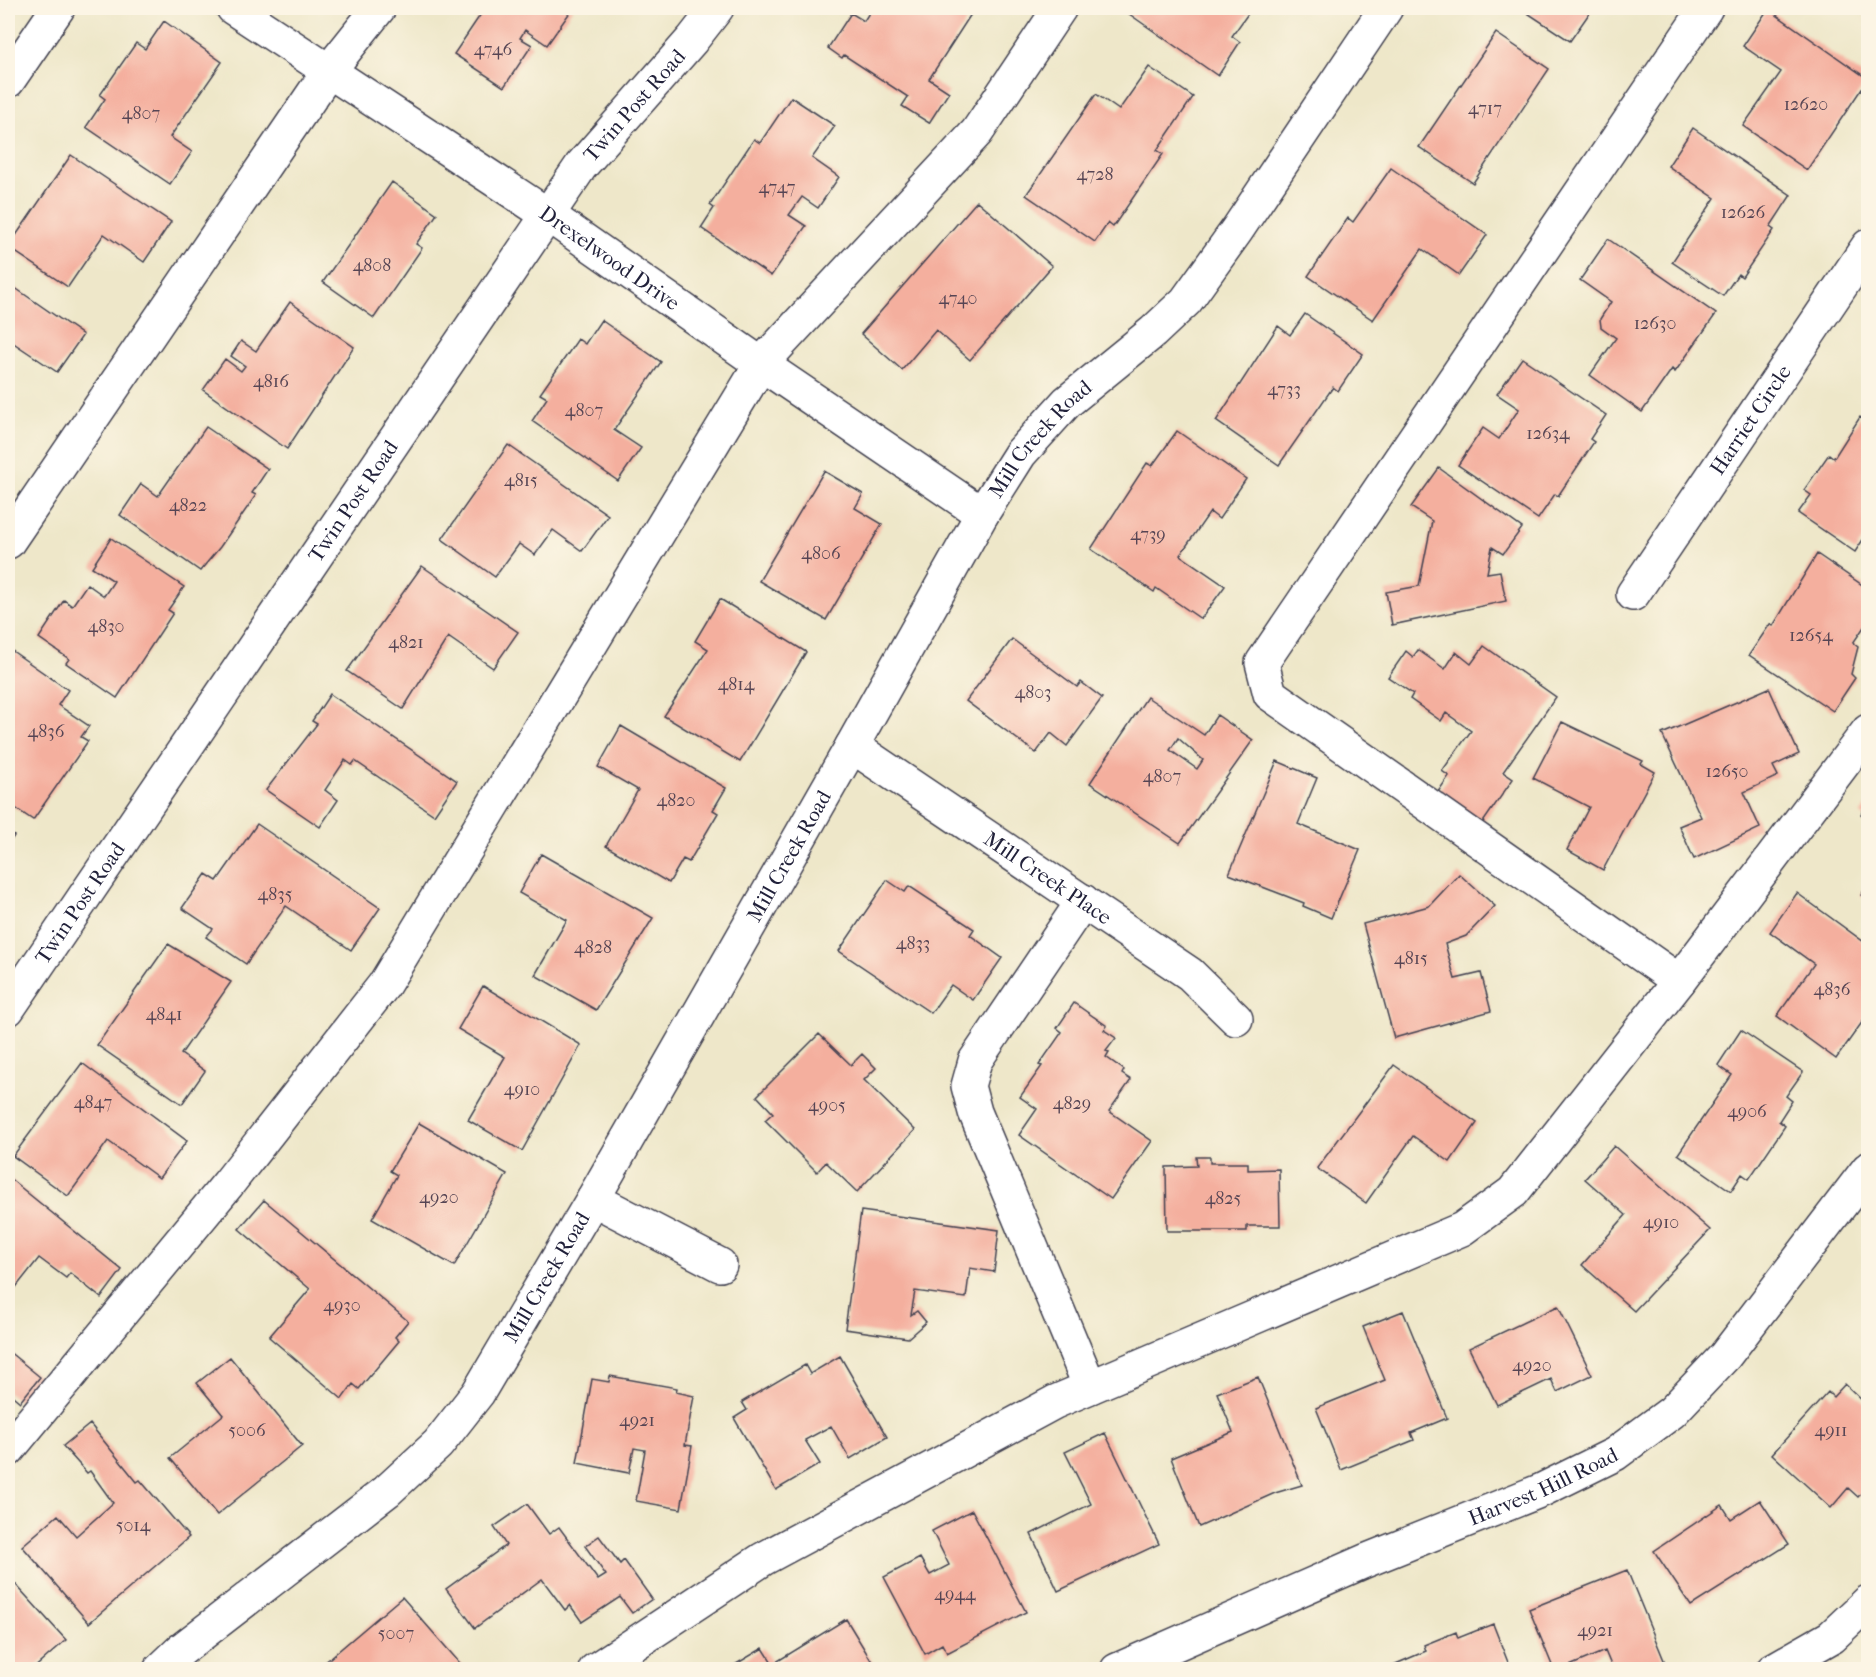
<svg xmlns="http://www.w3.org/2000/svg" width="1876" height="1677" viewBox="0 0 1876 1677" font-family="'IM FELL French Canon',serif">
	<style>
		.building { fill: #f4af9e; fill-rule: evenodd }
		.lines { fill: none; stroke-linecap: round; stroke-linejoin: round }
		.minor-casing { stroke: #414050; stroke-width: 36 }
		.minor { stroke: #fff; stroke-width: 33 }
		.labels { text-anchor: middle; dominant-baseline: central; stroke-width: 4.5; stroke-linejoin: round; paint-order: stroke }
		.number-label { font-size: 18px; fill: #564554 }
		.street-label { font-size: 21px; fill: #22223b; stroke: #fcf5e5 }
	</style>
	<rect width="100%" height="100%" fill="#fcf5e5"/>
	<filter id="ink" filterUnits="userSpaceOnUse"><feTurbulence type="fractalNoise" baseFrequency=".0167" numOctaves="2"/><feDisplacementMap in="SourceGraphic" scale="12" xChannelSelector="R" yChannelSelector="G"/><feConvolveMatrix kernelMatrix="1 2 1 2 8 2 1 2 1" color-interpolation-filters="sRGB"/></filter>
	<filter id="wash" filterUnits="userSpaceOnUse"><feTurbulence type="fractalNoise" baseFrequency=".008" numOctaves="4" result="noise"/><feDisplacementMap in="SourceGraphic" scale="24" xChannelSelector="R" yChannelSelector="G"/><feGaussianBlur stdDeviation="1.35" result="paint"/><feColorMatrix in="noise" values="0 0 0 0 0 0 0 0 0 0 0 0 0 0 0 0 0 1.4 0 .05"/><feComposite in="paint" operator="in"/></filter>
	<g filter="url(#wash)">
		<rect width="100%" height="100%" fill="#eee7c9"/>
		<g id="blocks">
			<path class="building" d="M485 8H573L547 45 525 30 520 38 532 45 504 87 454 54Z
				M872 8H975L929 79 949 92 929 123 902 106 908 97 844 55 842 58 828 48 851 13 864 21Z
				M1123 8H1252L1232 36 1240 42 1218 76 1122 9Z
				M1520 8H1593L1570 41Z
				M1768 9 1868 79 1807 170 1743 126 1781 72 1743 46Z
				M164 21 222 62 170 137 192 152 170 184 86 127 105 99 100 95 136 43 145 49Z
				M1496 33 1549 69 1473 183 1419 147Z
				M1149 67 1193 97 1157 150 1163 154 1113 227 1108 223 1095 242 1026 195 1096 94 1119 110Z
				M791 97 835 126 812 158 839 177 818 208 802 197 789 215 806 226 771 276 701 228 714 208 710 205 754 139 760 143Z
				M1693 128 1791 195 1770 227 1774 230 1742 277 1738 274 1723 296 1672 262 1715 198 1668 166Z
				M71 155 171 222 144 262 104 234 68 287 8 247Z
				M1391 168 1487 235 1459 275 1422 249 1373 320 1308 276 1348 218 1353 222Z
				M392 182 437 214 416 244 422 248 374 318 323 282Z
				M977 201 1052 266 970 360 936 330 902 370 861 334Z
				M1608 239 1716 314 1675 372 1672 369 1642 412 1590 375 1616 338 1601 327 1600 319 1611 302 1580 280Z
				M8 283 83 335 57 372 12 342 8 349Z
				M290 302 354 347 287 449 203 390 225 359 241 371 245 366 231 356 241 341 256 351Z
				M1305 314 1363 354 1338 391 1333 387 1279 465 1216 421 1278 326 1290 335Z
				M601 320 661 362 614 430 641 448 618 481 532 421 547 398 540 394 578 339 585 344Z
				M1522 358 1606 415 1590 439 1594 442 1558 496 1555 494 1538 519 1458 465 1483 428 1499 439 1519 409 1497 394Z
				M1860 417 1868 423V532L1855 552 1798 513 1811 495 1804 490 1829 454 1834 458Z
				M206 427 268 469 252 493 256 495 220 547 200 571 120 515 141 484 158 496Z
				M1177 431 1246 479 1219 519 1210 512 1180 555 1225 586 1201 619 1156 588 1154 592 1091 549 1147 463 1152 466Z
				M508 445 608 515 582 551 553 530 535 555 519 544 495 577 442 539Z
				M1439 468 1522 528 1503 554 1492 547 1487 573 1500 571 1506 601 1392 625 1386 592 1419 586 1432 521 1411 507Z
				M824 471 863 494 855 508 882 524 826 620 759 581Z
				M111 538 184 587 168 610 173 613 117 698 66 663 69 659 39 638 64 600 72 606 87 584 104 596 114 581 92 567Z
				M1817 554 1868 589V621L1853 643 1858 647 1851 674 1855 678 1833 711 1749 655 1770 624 1773 626Z
				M422 566 518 632 493 668 448 637 403 709 347 671Z
				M720 599 806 652 740 762 664 716 708 649 695 641Z
				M1012 639 1077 687 1081 682 1102 698 1067 746 1051 733 1036 753 966 701Z
				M1484 646 1556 697 1503 772 1513 779 1477 831 1433 799 1449 776 1442 771 1471 731 1446 713 1441 721 1410 699 1413 694 1388 677 1406 651 1413 657 1418 650 1445 669 1456 652 1471 664Z
				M8 648 68 690 58 705 89 726 81 737 88 741 33 820 8 803V713L10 708 8 706Z
				M1769 688 1799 754 1773 766 1778 776 1744 792 1760 828 1694 859 1679 826 1701 817 1662 734Z
				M330 694 457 781 434 815 355 761 352 765 345 760 325 790 338 800 320 827 266 790 317 724 312 721Z
				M1147 697 1204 735 1217 715 1253 740 1180 843 1090 783ZM1178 738 1203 760 1197 769 1170 750Z
				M1562 722 1643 761 1641 764 1655 772 1603 870 1567 850 1589 807 1533 778Z
				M621 726 726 788 713 810 718 813 689 862 683 859 669 883 606 846 638 790 598 767Z
				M1277 761 1317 778 1298 824 1360 850 1331 918 1303 906 1304 903 1229 874Z
				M1868 803V820L1861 814Z
				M257 824 380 908 351 950 286 906 246 964 206 937 213 929 182 908 206 874 217 881Z
				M8 831 14 836 8 845Z
				M541 854 653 918 596 1010 535 975 567 920 519 893Z
				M1459 874 1495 906 1466 936 1445 944 1455 979 1481 973 1491 1011 1394 1038 1363 924 1429 906Z
				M887 880 905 892 909 886 974 929 970 935 1002 958 973 1000 951 985 931 1013 839 951Z
				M1868 885V900L1861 895Z
				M1797 893 1868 945V1014L1836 1059 1777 1016 1814 964 1770 932Z
				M168 944 231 982 181 1054 205 1071 182 1104 97 1045Z
				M483 986 581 1045 522 1151 468 1120 505 1057 458 1029Z
				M1074 1003 1107 1026 1104 1030 1116 1038 1106 1051 1109 1052 1106 1057 1124 1070 1122 1074 1131 1080 1109 1111 1152 1141 1111 1199 1019 1135 1037 1109 1020 1097 1042 1066 1039 1065 1062 1032 1057 1028Z
				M1741 1030 1803 1072 1786 1096 1792 1101 1779 1121 1785 1126 1749 1179 1742 1174 1731 1191 1678 1154 1732 1075 1718 1065Z
				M819 1034 851 1065 862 1054 876 1068 864 1080 915 1130 857 1192 826 1162 817 1172 765 1120 773 1113 757 1096Z
				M82 1063 187 1141 159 1178 108 1141 68 1196 13 1156Z
				M1394 1065 1477 1123 1450 1162 1413 1136 1366 1203 1317 1168Z
				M419 1123 507 1174 454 1266 372 1219 397 1175 390 1171Z
				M1614 1146 1710 1230 1634 1311 1582 1265 1626 1215 1585 1179Z
				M1196 1157H1210V1163H1248V1170L1279 1169 1280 1226H1247V1231H1167L1166 1167 1197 1166Z
				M8 1177 122 1270 101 1298 70 1273 66 1278 39 1258 13 1291 8 1287Z
				M264 1200 408 1321 395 1337 399 1341 359 1389 353 1384 342 1399 269 1337 310 1289 239 1229Z
				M861 1211 999 1230 994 1272 970 1268 966 1298 915 1291 911 1315 917 1311 926 1322 908 1338 845 1329Z
				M1558 1306 1592 1375 1557 1392 1551 1379 1497 1405 1469 1348Z
				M1403 1311 1447 1418 1411 1433 1414 1440 1341 1470 1316 1408 1385 1380 1363 1327Z
				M8 1351 40 1377 20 1402 8 1392Z
				M840 1356 887 1437 850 1459 831 1426 805 1440 820 1464 776 1490 734 1418 747 1410 742 1402 805 1365 810 1374Z
				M230 1357 302 1446 217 1515 170 1458 223 1415 197 1383Z
				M610 1376 677 1388 676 1392 694 1396 685 1445 692 1446 681 1509 636 1501 645 1450 634 1448 629 1473 577 1463 592 1379 609 1382Z
				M1258 1377 1302 1485 1275 1493 1199 1527 1171 1458 1233 1432 1217 1393Z
				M1845 1384 1868 1406V1486L1858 1497 1848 1488 1831 1508 1772 1454 1828 1392 1833 1397Z
				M90 1424 137 1482 140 1480 189 1537 89 1623 22 1546 58 1515 76 1536 113 1503 90 1471 87 1473 63 1446Z
				M1105 1433 1159 1544 1058 1591 1031 1534 1091 1504 1065 1452Z
				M1760 1500 1789 1544 1691 1606 1654 1551 1722 1505 1731 1519Z
				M527 1504 549 1534 559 1527 598 1580 606 1575 585 1546 599 1536 620 1564 624 1560 652 1599 632 1613 620 1597 582 1622 570 1605 565 1610 542 1579 475 1628 446 1589 506 1545 494 1527Z
				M972 1510 1026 1612 947 1653 942 1644 925 1654 884 1577 920 1558 930 1575 949 1565 932 1531Z
				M1627 1570 1668 1670H1613L1605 1651 1560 1670H1554L1529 1609Z
				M8 1576 66 1640 32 1670H8Z
				M402 1597 466 1670H316Z
				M846 1619 877 1670H733L731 1667 763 1648 773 1664Z
				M1493 1624 1511 1670H1393L1391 1666 1426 1651 1424 1645 1456 1632 1458 1638Z"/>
		</g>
	</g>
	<g filter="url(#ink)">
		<use href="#blocks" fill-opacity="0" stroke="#414050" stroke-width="1.5"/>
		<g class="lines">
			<g class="minor-casing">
				<g id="minor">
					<path id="s1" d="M233 8 548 215 761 364 982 514"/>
					<path d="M8 81 58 8"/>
					<path d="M8 542 328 72 379 8"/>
					<path id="s2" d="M1633 594 1868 246"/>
					<path id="s3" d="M852 746 1190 974 1236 1019"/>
					<path d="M1083 901 975 1061 968 1086 975 1112 1090 1387"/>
					<path d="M1679 981 1270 694 1262 663 1706 8"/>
					<path id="s4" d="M8 1009 581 166 692 40 717 8"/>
					<path d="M593 1199 720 1265"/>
					<path d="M8 1450 228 1184 384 985 761 364 977 132 1060 8"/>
					<path id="s5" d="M160 1670 181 1650 387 1491 438 1444 478 1393 593 1199 852 746 982 514 1020 454 1067 402 1153 332 1186 301 1237 230 1386 8"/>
					<path d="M595 1670 763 1559 1055 1402 1462 1229 1513 1192 1679 981 1868 731"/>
					<path id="s6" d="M1117 1670 1365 1561 1542 1490 1615 1454 1672 1412 1725 1356 1868 1169"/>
					<path d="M1773 1670 1831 1637 1868 1602"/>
				</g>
			</g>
			<use href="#minor" class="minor"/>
		</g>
	</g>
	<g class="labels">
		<g class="number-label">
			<text x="493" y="49">4746</text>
			<text x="1806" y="104">12620</text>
			<text x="1485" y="108">4717</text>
			<text x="141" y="113">4807</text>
			<text x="1095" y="174">4728</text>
			<text x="777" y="187">4747</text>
			<text x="1743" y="212">12626</text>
			<text x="372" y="265">4808</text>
			<text x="958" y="298">4740</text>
			<text x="1655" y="323">12630</text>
			<text x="271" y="381">4816</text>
			<text x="1284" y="389">4733</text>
			<text x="584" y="410">4807</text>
			<text x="1548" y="433">12634</text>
			<text x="521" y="480">4815</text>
			<text x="188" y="505">4822</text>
			<text x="1148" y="534">4739</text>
			<text x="821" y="553">4806</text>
			<text x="106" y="626">4830</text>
			<text x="1811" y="635">12654</text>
			<text x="406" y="642">4821</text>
			<text x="736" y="684">4814</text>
			<text x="1033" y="692">4803</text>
			<text x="46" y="731">4836</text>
			<text x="1727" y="771">12650</text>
			<text x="1162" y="776">4807</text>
			<text x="676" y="800">4820</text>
			<text x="275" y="894">4835</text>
			<text x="913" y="943">4833</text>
			<text x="593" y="947">4828</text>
			<text x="1411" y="958">4815</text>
			<text x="1832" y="989">4836</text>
			<text x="164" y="1014">4841</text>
			<text x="522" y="1089">4910</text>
			<text x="93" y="1102">4847</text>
			<text x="1072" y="1103">4829</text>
			<text x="827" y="1105">4905</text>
			<text x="1747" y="1111">4906</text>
			<text x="439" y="1197">4920</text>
			<text x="1223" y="1198">4825</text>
			<text x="1661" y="1222">4910</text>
			<text x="342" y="1305">4930</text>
			<text x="1532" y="1365">4920</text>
			<text x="637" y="1420">4921</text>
			<text x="247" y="1430">5006</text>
			<text x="1831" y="1430">4911</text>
			<text x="133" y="1525">5014</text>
			<text x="955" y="1594">4944</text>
			<text x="1595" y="1630">4921</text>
			<text x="396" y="1633">5007</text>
		</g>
		<g class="street-label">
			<text stroke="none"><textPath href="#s4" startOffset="1100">Twin Post Road</textPath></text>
			<text stroke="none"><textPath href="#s1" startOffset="452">Drexelwood Drive</textPath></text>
			<text stroke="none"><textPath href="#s2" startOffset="210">Harriet Circle</textPath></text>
			<text stroke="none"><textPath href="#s5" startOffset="1532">Mill Creek Road</textPath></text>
			<text stroke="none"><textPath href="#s4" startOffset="614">Twin Post Road</textPath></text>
			<text stroke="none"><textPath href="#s5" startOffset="1044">Mill Creek Road</textPath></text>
			<text stroke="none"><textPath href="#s3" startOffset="236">Mill Creek Place</textPath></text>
			<text stroke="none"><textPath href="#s4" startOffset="128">Twin Post Road</textPath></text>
			<text stroke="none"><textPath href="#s5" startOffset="558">Mill Creek Road</textPath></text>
			<text stroke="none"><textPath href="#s6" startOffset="464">Harvest Hill Road</textPath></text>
		</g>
	</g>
	<rect width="1876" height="1677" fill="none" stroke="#fcf5e5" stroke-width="30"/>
</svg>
